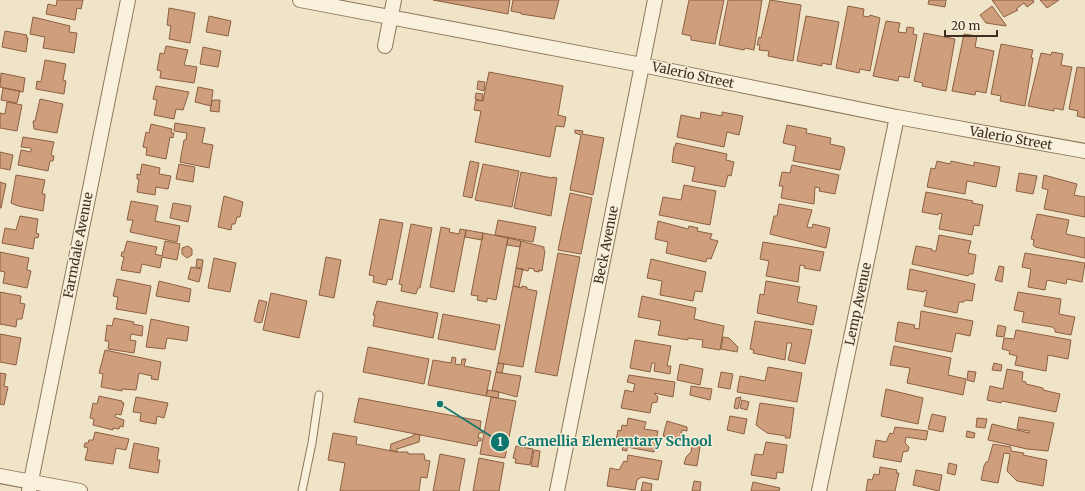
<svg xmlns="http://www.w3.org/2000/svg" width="1085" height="491" viewBox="0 0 1085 491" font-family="Merriweather,serif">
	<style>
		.building { fill: #cf9f7d; stroke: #8d5f41 }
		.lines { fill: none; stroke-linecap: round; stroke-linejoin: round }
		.lane-casing { stroke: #8d765c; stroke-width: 9 }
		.street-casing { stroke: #8d765c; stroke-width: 16 }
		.lane { stroke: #faf1dc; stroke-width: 7 }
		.street { stroke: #faf1dc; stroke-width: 14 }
		.labels { text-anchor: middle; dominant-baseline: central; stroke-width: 3; stroke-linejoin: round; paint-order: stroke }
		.street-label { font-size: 13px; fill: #3d2e20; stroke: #f7eed8 }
		.leader { fill: none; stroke: #0f766e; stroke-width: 1.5 }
		.callout-dot { fill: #0f766e; stroke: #f7eed8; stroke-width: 1.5 }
		.mark-label { font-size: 12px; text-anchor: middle; font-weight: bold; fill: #fff }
		.callout-label { font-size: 14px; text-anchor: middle; font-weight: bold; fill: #0f766e; stroke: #f7eed8; stroke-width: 3; stroke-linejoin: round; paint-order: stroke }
	</style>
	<rect width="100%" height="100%" fill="#f0e4c8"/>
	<path class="building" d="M57 0H83L81 9 77 8 75 20 46 14 48 4 56 6Z
		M433 0H510L508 14Z
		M513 0H559L554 19 521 14V13L511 11Z
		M689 0H724L715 44 691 40V36L682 34Z
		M728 0H762L754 50 745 48 744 50 719 45Z
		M770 0 801 5 793 61 768 56 769 51 759 50 760 45H757L759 37 761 38Z
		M929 0H946L945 7 928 4Z
		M992 0H1033L1034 2 1027 7 1024 3 1016 9 1018 10 1004 17Z
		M1040 0H1059L1047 8Z
		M848 6 864 9 863 16 869 17 870 15 880 18 870 71 860 69 859 73 836 68Z
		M992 6 1006 25V26L986 23 980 15Z
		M169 8 195 13 190 43 169 39 171 26 167 25Z
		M209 16 231 21 228 36 206 32Z
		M806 16 839 22 831 65 822 63V66L797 61Z
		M33 17 70 26 69 32 77 33 74 53 43 48 45 37 30 34Z
		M886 21 900 23 898 32 906 33 907 27 914 28 913 34 917 35 909 78 899 76 898 81 873 76Z
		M5 31 27 35 26 38H28L26 52 2 47Z
		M924 33 955 39 946 91 922 86 923 83 914 81Z
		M964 34 977 36 975 47 994 51 986 93 976 91 975 95 952 91Z
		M1001 44 1033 50 1031 58H1033L1025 106 1000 101 1001 96 991 94Z
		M166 46 188 50 184 65 197 67 194 83 160 78 161 71 157 70 160 53 164 54Z
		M203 47 221 51 218 67 200 64Z
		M1052 52 1063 54 1061 65 1072 67 1063 110 1054 108V111L1028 106 1041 53 1051 55Z
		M45 60 66 64 63 80 66 81 64 94 36 89 37 81 41 82Z
		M1077 67 1085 68V118L1077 116 1078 111 1069 109Z
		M489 72 563 86 558 115 566 117 564 127 556 126 550 157 475 142 481 111 474 110 476 100 483 101Z
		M1 73 25 78 23 92 0 87Z
		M478 81 485 82 484 91 477 89Z
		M156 86 189 92 183 110 176 109 174 119 154 115 157 100 153 99Z
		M198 87 213 90 211 106 195 102Z
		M3 88 20 91 17 103 1 100Z
		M476 93 483 94 482 101 475 99Z
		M40 99 63 104 57 133 34 129 33 121H35Z
		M214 100H220L219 112 210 111 212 101Z
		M7 102 22 105 17 131 0 128V113L5 114Z
		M701 112 722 116V112L743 116 739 135 727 132 724 147 677 137 681 115 700 119Z
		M175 123 205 128 202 143 213 145 209 168 180 162 184 140H186L187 133 174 131Z
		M151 124 172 129 171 133H174L173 138 170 137 166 159 146 155 147 148 143 147 146 132 149 133Z
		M787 125 807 129 806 133 831 138 830 144 844 147 845 150 840 170 793 161 796 146 783 143Z
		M575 130 583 131 582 134 604 138 593 195 570 190 581 135 575 133Z
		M23 137 54 142 51 155 54 156 53 161H50L48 171 18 165 21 150 31 152V148L21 147Z
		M676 143 727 154 726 160 734 162 731 176 728 175 725 187 692 181 695 167 672 162 674 147H675Z
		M0 152 13 155 10 170 0 168Z
		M470 161 479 163 472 198 463 196Z
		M937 161 950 164 951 161 974 166V162L1000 167 996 187 967 181 965 194 927 187 931 168 935 169Z
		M142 164 160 168 159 174 171 176 168 189 156 187 155 195 137 192 139 179H137V174L140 175Z
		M179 164 195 167 193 182 176 179Z
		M483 164 519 171 512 207 475 200Z
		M792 165 839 175 835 194 819 191 820 188 815 187 814 204 781 198 783 186H779L782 172 790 173Z
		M521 172 552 178 553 177 557 178 551 216 514 208Z
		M1019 173 1037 176 1033 194 1016 191Z
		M16 175 45 180 42 194H45V197L43 211 18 206 11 203Z
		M1044 175 1077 184 1074 195 1085 197V217L1044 209 1048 190 1042 188Z
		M0 182 6 184 1 208H0Z
		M684 185 716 191 710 225 659 215 663 197 681 200Z
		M926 192 973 201 972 203 983 205 979 226 974 225 972 235 939 229 942 214 939 213 938 215 922 212Z
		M570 193 592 198 581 254 558 250Z
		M224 196 243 202 240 217H237L235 224H232L231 230 218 227Z
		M131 201 158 206 155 221 180 226 177 242 130 232 133 220H127Z
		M173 203 191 206 188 222 170 218Z
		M779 204 812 210 807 227 812 228 813 224 830 228 826 248 770 234 774 216H777Z
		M1037 214 1069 220 1066 234 1085 238V258L1035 247 1033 245 1034 240 1031 239Z
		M20 216 38 219 36 233 39 234 38 238 35 237 33 249 2 243 5 228 16 230Z
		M380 219 403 223 392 280 388 279 386 285 373 282 374 276 369 275Z
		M498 220 536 227 533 242 495 235Z
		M658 221 688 229 689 226 698 228 697 231 712 234 710 239 718 241 711 259 707 258 706 262 666 253 668 242 655 239Z
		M411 224 432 228 420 288H418L416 294 401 291 402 285 399 284Z
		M441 227 450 229 449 232 459 234 460 229 466 230 454 292 430 287Z
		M466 230 483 233 482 240 465 237Z
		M483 233 508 238 496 300 487 298V302L477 300 478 296 471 295Z
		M939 235 971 241 968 253 976 255 973 274H969L968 276 912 264 916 246 932 249V251H936Z
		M508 238 521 241 520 247 507 245Z
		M127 241 157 247 155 254 162 256 165 241 180 244 177 260 162 257 160 268 142 264 140 273 121 270 124 257 121 256 122 252H124Z
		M521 241 544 247V250L545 251 542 271 539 270V272L534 271V269L529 268 528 271 516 268Z
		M763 242 824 252 820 271 804 268 805 266 800 265 798 282 766 276 769 261 760 259Z
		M188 246 192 249V255L187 258 182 254V248Z
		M0 252 29 258 27 268V270L31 271 27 288 3 283 5 272 0 271Z
		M558 253 580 257 557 376 535 372Z
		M1025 253 1085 263 1082 282 1067 279 1066 284 1047 280 1045 290 1028 287 1031 269 1022 267Z
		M326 257 341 260 334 298 319 295Z
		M214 258 236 263 230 292 208 288Z
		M197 259 203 260 202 268 196 267Z
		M651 259 706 272 702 292 695 291 693 301 660 295 662 281 647 278Z
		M999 266 1004 267 1002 282 995 280Z
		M191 267 202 269 199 282 188 279Z
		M516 268 523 269 519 287 513 286Z
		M910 269 975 284 972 301 965 300 964 302H959L957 313 924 306 927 291 924 290V292L907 289Z
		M117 279 151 286 146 314 116 309 118 297 113 296Z
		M159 281 191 289 189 302 156 296Z
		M766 281 800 287 797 302 817 306 813 325 757 313 760 294 764 295Z
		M513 286 522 288V286L527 287V289L537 291 523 367 498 363Z
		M0 292 21 296 20 303 25 304 22 319H17L16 327 0 324Z
		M1018 292 1061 299 1059 314 1075 317 1071 335 1055 332V329L1052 327 1022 322 1024 312 1014 310Z
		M271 293 307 301 299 338 263 330Z
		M642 296 696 308 694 319 724 326 720 350 702 347 703 340 688 338V340L658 335 661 321 638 317Z
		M259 300 267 302 262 322 259 323 254 321Z
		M377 301 438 313 433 338 373 326 375 315H373Z
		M921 311 973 321 970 336 956 333 952 352 895 341 898 322 915 325 914 328 919 329Z
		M443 314 500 325 495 350 438 339Z
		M114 318 134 322 133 324 143 326 142 336 131 334 130 340 136 341 134 353 108 349 109 341H105L107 325 112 326Z
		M151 319 189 327 187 341 167 338 165 349 146 347Z
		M755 321 812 330 805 364 788 360 792 343H787L785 360 753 353 754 350 750 349Z
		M998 325 1006 327 1004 337 996 336Z
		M1016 330 1071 340 1068 359 1048 355 1046 371 1015 365 1017 356 1009 354 1010 351 1002 349 1004 338 1014 339Z
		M0 334 21 338 16 365 0 362Z
		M723 337 729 338 738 347 737 352 721 349Z
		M635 340 671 346 667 366H671L670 374 654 371 655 363H652L650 372 630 368Z
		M894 346 951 358 948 375 966 379 963 395 907 383 910 368 890 365Z
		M368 347 429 359 424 384 363 372Z
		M105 350 161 362 158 380 151 379 152 376 139 373 136 390 122 389V391L101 387 103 374 99 373Z
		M452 357 456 358 455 364 461 365 462 359H466L464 366 491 371 486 396 428 385 433 360 451 363Z
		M498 363 504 364 502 373 496 372Z
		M994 363 1002 365 1001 371 992 370Z
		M680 364 703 369 700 385 677 380Z
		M768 367 802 373 797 402 737 392 740 376 765 381Z
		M1007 369 1023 372 1022 381 1026 382V384L1043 388V390L1060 394 1056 412 1002 401 1001 403 987 400 990 386 1003 389Z
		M968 371 976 372 974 382 967 380Z
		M496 372 521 376 517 397 492 390Z
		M721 372 733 374 730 389 718 387Z
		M0 373 6 374 4 386 8 387 4 405 0 404Z
		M629 375 675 382 673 397 654 393 658 397 657 402 652 403 650 413 621 408 625 390 633 392 635 384 627 382Z
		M691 386 712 389 710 400 690 395Z
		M886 389 923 398 918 424 881 416Z
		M488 390 499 392 498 398 486 396Z
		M99 396 122 401V403H124L121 415 116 414 115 417 124 420 123 427 120 426 119 429 113 428V430L93 425 94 419 90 418 93 403 97 404Z
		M136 397 168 403 164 418 157 416 156 424 140 421 141 413 133 412Z
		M491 397 516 401 505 458 480 454Z
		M741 397 738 409 734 408 736 398Z
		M359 398 481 421 480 429 483 433H479L478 438H481V441H478L477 446 354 422Z
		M742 400 749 402 747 410 740 408Z
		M760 403 794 408 790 438H785L786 436 767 433 756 425Z
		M932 414 946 417 943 432 928 429Z
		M730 416 747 419 744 434 727 430Z
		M1019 417 1054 423 1048 451 1027 449 988 440 992 424 1029 433V431L1017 429Z
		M628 418 646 422 644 429 658 431 654 452 627 447V451L622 450 623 447 615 445 618 430 621 431 622 425 627 426Z
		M977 418 987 419 985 428 976 427Z
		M667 421 687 427V431L682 430 680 439 663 436Z
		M895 427 928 431 926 440 906 437 905 443 909 447 908 451 903 452 901 462 873 457 876 440 886 442 890 433 893 434Z
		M967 431 975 433 974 438 966 437Z
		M95 432 129 439 126 450 116 448 113 464 85 460 88 448 84 447 85 443H88L89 440H93Z
		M333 433 357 437 356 444 397 452H408V454H424L425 460 430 461 427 478 421 477 419 491H340L345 463 328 460Z
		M414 434 420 435 419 442 397 449V452L390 450 391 444 413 436Z
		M689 439 701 441 697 466 684 464 686 457 691 452 692 446 687 445Z
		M766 442 787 445 783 473 777 472 776 479 751 475 755 454 763 455Z
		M134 443 159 448 157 460H160L158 473 129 468Z
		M993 444 1011 447V451L1024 453 1023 455 1047 460 1043 486 1017 481 1007 471 1010 454 1004 453 998 483 981 480 984 466 986 462H988Z
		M516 446 533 449 530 465 515 463 516 459 513 458Z
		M534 450 540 451 538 467 531 466Z
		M440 454 465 459 459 491H433Z
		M628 455 662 461 658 480 642 477 637 480 635 490 607 486 610 468 619 470 624 461 627 462Z
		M479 458 504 463 499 491H473Z
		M949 463 957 465 955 475 947 473Z
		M880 467 897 470 896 473H899L895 491H866L868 479 872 480 874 474 879 475Z
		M916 470 942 475 939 491 913 485Z
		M694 481 701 482 700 491H692Z
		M643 482 652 484 651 491H641Z
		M753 482 780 488 779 491H751Z"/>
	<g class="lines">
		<g class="lane-casing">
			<path id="lane" d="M302 491 312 443 319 395"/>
		</g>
		<g class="street-casing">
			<path id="street" d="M300 0 642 65 897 117 1085 151
				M385 46 394 0
				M0 476 80 491
				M29 491 128 0
				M557 491 655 0
				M819 491 897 117"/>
		</g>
		<use href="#lane" class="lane"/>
		<use href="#street" class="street"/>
	</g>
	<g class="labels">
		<g class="street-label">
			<text transform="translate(693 75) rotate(12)">Valerio Street</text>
			<text transform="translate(1011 138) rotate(10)">Valerio Street</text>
			<text transform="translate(78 245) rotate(-79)">Farmdale Avenue</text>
			<text transform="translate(606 245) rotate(-79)">Beck Avenue</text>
			<text transform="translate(858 304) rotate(-78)">Lemp Avenue</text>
		</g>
	</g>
	<path class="leader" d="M440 404L500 442"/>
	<g class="callout-dot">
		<circle cx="440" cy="404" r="4"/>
		<circle cx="500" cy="442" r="10"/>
	</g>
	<g class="mark-label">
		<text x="500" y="446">1</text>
	</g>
	<g class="callout-label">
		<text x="615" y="446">Camellia Elementary School</text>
	</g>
	<path d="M945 30v6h52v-6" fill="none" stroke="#3d2e20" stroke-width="2"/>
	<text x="951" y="30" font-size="12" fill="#3d2e20" stroke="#f7eed8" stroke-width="3" paint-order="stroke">20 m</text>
</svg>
